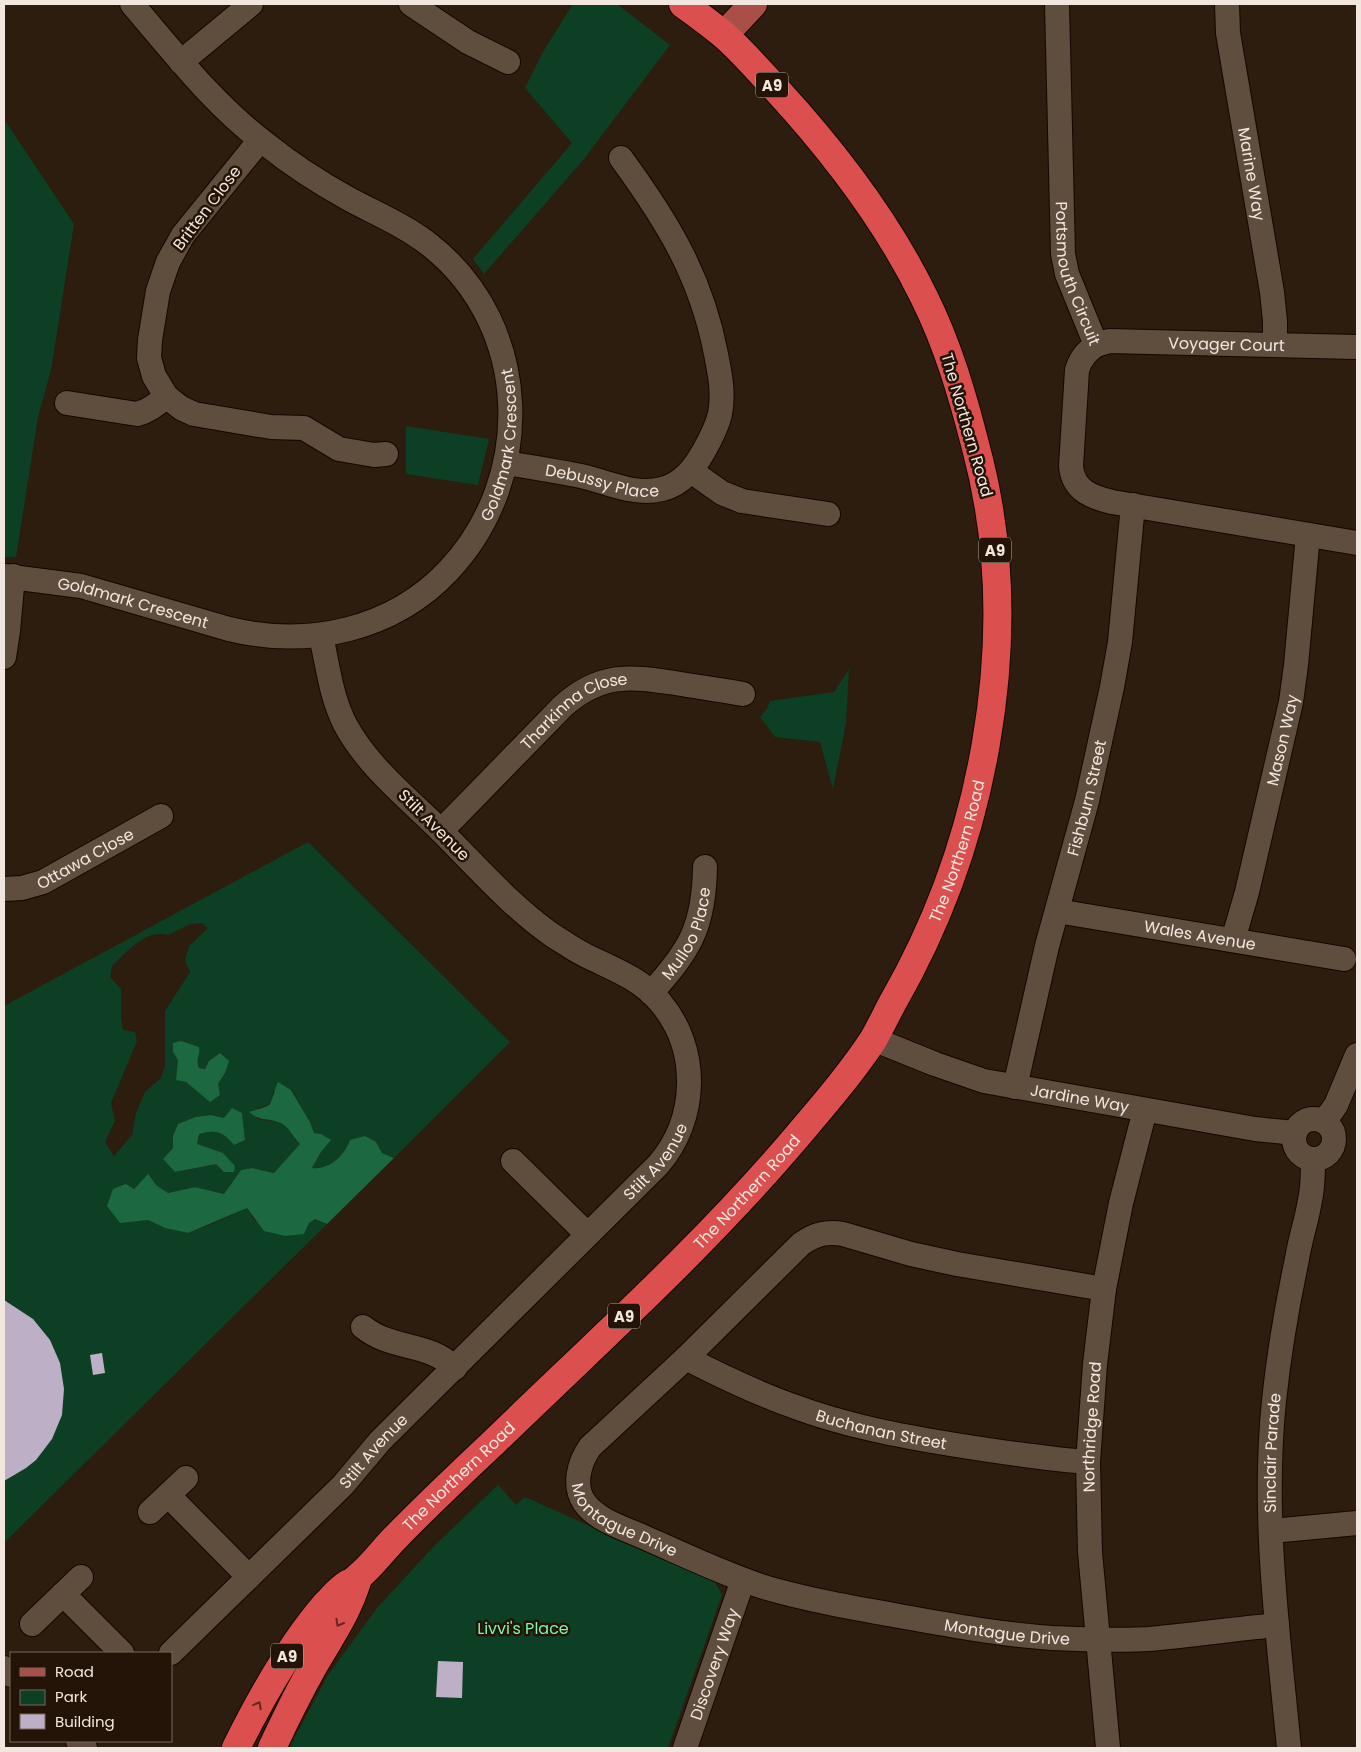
<svg xmlns="http://www.w3.org/2000/svg" width="1361" height="1752" viewBox="0 0 1361 1752" font-family="Poppins,sans-serif">
	<style>
		.green { fill: #0d3f24; fill-rule: evenodd }
		.forest { fill: #1c6840 }
		.building { fill: #bdb0c6 }
		.lines { fill: none; stroke-linecap: round; stroke-linejoin: round }
		.minor-casing { stroke: #140700; stroke-width: 26 }
		.major-casing { stroke: #140700; stroke-width: 30 }
		.highway-casing { stroke: #140700; stroke-width: 30 }
		.minor { stroke: #5f4d3e; stroke-width: 24 }
		.major { stroke: #a94f48; stroke-width: 28 }
		.highway { stroke: #db504f; stroke-width: 28 }
		.oneway { stroke: #632920 }
		.labels { text-anchor: middle; dominant-baseline: central; stroke-width: 5; stroke-linejoin: round; paint-order: stroke }
		.shield { fill: #231407; stroke: #b4a89e; stroke-width: 1 }
		.shield-label { font-size: 15px; font-weight: bold; fill: #f2e7de }
		.street-label { font-size: 16px; fill: #f2e7de; stroke: #231407 }
		.park-label { font-size: 16px; fill: #7af7ad; stroke: #231407 }
	</style>
	<rect width="100%" height="100%" fill="#2c1d0f"/>
	<path class="green" d="M573 4H617L670 45 584 159 484 274 473 259 572 143 525 88 544 50Z
		M4 119 74 224 51 370 38 417 16 557H4Z
		M406 426 489 439 478 485 406 474Z
		M849 669 846 723 833 789 820 742 775 737 760 717 767 709 770 701 834 692Z
		M308 842 510 1042 394 1158 382 1153 376 1142 350 1140C345 1156 329 1170 312 1168L321 1152V1134L314 1133 310 1122 292 1090 273 1091C273 1103 269 1105 258 1108L257 1119C270 1121 283 1120 290 1132 294 1137 295 1140 300 1145L274 1173 252 1168 241 1170 224 1194 195 1187 168 1193 156 1185 142 1180 134 1189 135 1221 148 1220 165 1228 188 1233 214 1223 247 1208 255 1221 309 1223 315 1219 327 1224 4 1543V1006ZM202 923 208 928 189 946 185 960 190 972 165 1011V1066L161 1078 145 1092 136 1113 132 1135 114 1156 105 1142 115 1121 111 1103 137 1041 135 1032 123 1030 121 1019V989L110 977 112 966C127 952 145 929 168 935L190 924ZM200 1051 197 1058 199 1068 205 1069 209 1061 220 1053 225 1073 218 1084 196 1090 186 1082 177 1080 178 1060ZM242 1113 245 1140 234 1145C223 1132 217 1129 199 1134L197 1144 203 1147 224 1172 216 1164 175 1172 163 1159 173 1148V1136L178 1124 195 1117 211 1115 224 1118Z
		M498 1485 516 1505 525 1497 715 1582 722 1595 668 1748H289L328 1675 377 1608 435 1545Z"/>
	<path class="forest" d="M181 1041 199 1047C201 1056 195 1056 199 1068L205 1069 209 1061 220 1053 229 1061 225 1073 218 1084 220 1095 210 1102 186 1082 176 1080 178 1060 173 1052V1043Z
		M278 1082 291 1090 310 1122 314 1133 321 1134 331 1140 321 1152 312 1168C330 1170 345 1155 350 1140L365 1136 376 1142 382 1153 394 1158 327 1224 315 1219 309 1223 304 1234 285 1236 264 1231 247 1208 188 1233 165 1228 148 1220 120 1223 107 1206 113 1189 126 1184 134 1189 148 1174 156 1185 168 1193 195 1187 224 1194 241 1170 252 1168 274 1173 300 1144C293 1138 289 1126 280 1123 268 1117 263 1123 249 1112 255 1110 264 1108 269 1105 272 1102 275 1088 278 1082Z
		M232 1108 242 1113 245 1140 234 1145C223 1132 217 1129 199 1134L197 1144 223 1153 235 1166 234 1172H224L216 1164 175 1172 163 1159 173 1148V1136L178 1124 195 1117 211 1115 224 1118Z"/>
	<path class="building" d="M4 1300 33 1319 50 1340 60 1363 64 1389 62 1415 52 1439 36 1460 26 1468 4 1481Z
		M102 1353 105 1373 93 1375 90 1355Z
		M438 1661 463 1662 462 1698 436 1697Z"/>
	<g class="lines">
		<g class="minor-casing">
			<g id="minor">
				<path d="M411 4 468 42 508 62"/>
				<path id="s1" d="M1057 4 1063 254 1067 274 1096 345C1086 352 1081 358 1077 370L1071 466C1073 490 1091 497 1112 502L1357 543"/>
				<path id="s2" d="M1227 4 1228 33 1272 292 1275 321V345"/>
				<path d="M181 62 251 4"/>
				<path d="M260 140 183 235 168 262 158 291 150 340 149 358 154 376 166 396 181 408 194 414 271 427 304 428 339 449 374 455 386 454"/>
				<path id="s3" d="M1096 345 1109 341 1357 347"/>
				<path d="M67 403 137 414C149 411 157 405 166 396"/>
				<path id="s4" d="M506 463C531 467 556 471 581 476 608 482 634 496 662 489 683 484 695 467 705 449 711 438 717 427 720 414 724 394 720 374 716 354 701 276 667 221 621 158"/>
				<path d="M691 471 722 493 742 501 828 514"/>
				<path id="s5" d="M4 576 81 586 229 629C307 648 392 631 449 570 535 478 532 327 431 246 406 226 377 214 349 199 320 183 292 165 266 144 214 105 174 53 132 4"/>
				<path d="M4 657 8 631 13 576"/>
				<path id="s6" d="M441 831 563 706C600 673 629 676 675 683 698 687 721 690 743 694"/>
				<path id="s7" d="M4 889 22 888 43 882 161 816"/>
				<path id="s8" d="M1057 911 1344 959"/>
				<path id="s9" d="M1233 940 1247 892 1291 702 1296 665 1308 535"/>
				<path id="s10" d="M651 993C690 950 704 927 705 867"/>
				<path id="s11" d="M873 1039 935 1064 984 1081 1255 1129 1295 1133"/>
				<path id="s12" d="M1015 1087 1047 946 1087 801 1112 687 1120 642 1133 505"/>
				<circle cx="1314" cy="1139" r="20"/>
				<path d="M1324 1122 1336 1105 1357 1055"/>
				<path d="M513 1161 587 1234"/>
				<path id="s13" d="M1104 1289 957 1264 911 1254 843 1234C827 1231 815 1234 801 1244L686 1358 590 1447C579 1463 573 1485 584 1502 598 1522 627 1529 648 1539 687 1556 726 1575 767 1588 816 1602 866 1610 916 1619 961 1627 1006 1635 1052 1638 1084 1639 1117 1641 1149 1639 1192 1635 1235 1629 1277 1625"/>
				<path d="M363 1327C393 1351 427 1341 455 1368"/>
				<path id="s14" d="M686 1358C721 1376 756 1393 793 1406 846 1426 901 1436 956 1445 1000 1452 1044 1459 1088 1462"/>
				<path d="M168 1495 249 1577"/>
				<path d="M150 1512 186 1478"/>
				<path d="M1272 1531 1357 1523"/>
				<path d="M63 1594 122 1653"/>
				<path d="M32 1624 81 1577"/>
				<path id="s15" d="M171 1653 343 1485 380 1441 658 1165C698 1119 700 1049 660 1002 642 980 616 970 591 958 577 952 565 943 552 935 511 906 477 867 442 832 409 799 369 768 346 726 331 698 328 666 321 636"/>
				<path d="M4 1668 11 1675"/>
				<path d="M78 1741 85 1748"/>
				<path id="s16" d="M685 1748 743 1580"/>
				<path id="s17" d="M1108 1748 1090 1552 1088 1462 1095 1364 1104 1289 1121 1203 1145 1110"/>
				<path id="s18" d="M1289 1748C1278 1634 1262 1516 1274 1401 1279 1353 1287 1306 1297 1259 1300 1239 1307 1220 1310 1200 1313 1187 1313 1173 1313 1159"/>
			</g>
		</g>
		<g class="major-casing">
			<path id="major" d="M724 35 753 4"/>
		</g>
		<g class="highway-casing">
			<g id="highway">
				<path id="s19" d="M236 1748C261 1697 289 1647 326 1604 331 1599 335 1594 341 1589 354 1578 346 1588 358 1577 372 1566 382 1551 395 1538 427 1505 460 1474 494 1442 596 1343 702 1248 794 1140 821 1108 850 1075 873 1040 880 1028 886 1015 893 1002 940 920 970 837 986 743 1003 645 1002 545 976 448 963 397 948 345 924 297 888 223 833 151 777 90 760 72 744 53 725 36 712 25 697 14 683 4"/>
				<path d="M272 1748C285 1720 299 1692 314 1665 331 1636 349 1610 358 1578"/>
			</g>
		</g>
		<use href="#minor" class="minor"/>
		<use href="#major" class="major"/>
		<use href="#highway" class="highway"/>
	</g>
	<defs><path id="oneway-chevron" d="M-2-3.5L2.5 0L-2 3.5" fill="none" stroke-width="1.6" stroke-linecap="round" stroke-linejoin="round" transform="scale(1.25)"/></defs>
	<g class="oneway">
		<use href="#oneway-chevron" transform="translate(339 1623) rotate(120)"/>
		<use href="#oneway-chevron" transform="translate(258 1705) rotate(-62)"/>
	</g>
	<g class="labels">
		<g class="shield">
			<rect x="756" y="72.5" width="32" height="25" rx="4"/>
			<rect x="979" y="537.5" width="32" height="25" rx="4"/>
			<rect x="608" y="1303.5" width="32" height="25" rx="4"/>
			<rect x="271" y="1643.5" width="32" height="25" rx="4"/>
		</g>
		<g class="shield-label">
			<text x="772" y="85">A9</text>
			<text x="995" y="550">A9</text>
			<text x="624" y="1316">A9</text>
			<text x="287" y="1656">A9</text>
		</g>
		<g class="street-label">
			<text stroke="none"><textPath href="#s2" startOffset="172">Marine Way</textPath></text>
			<text transform="translate(207 208) rotate(-53)">Britten Close</text>
			<text stroke="none"><textPath href="#s1" startOffset="272">Portsmouth Circuit</textPath></text>
			<text stroke="none"><textPath href="#s3" startOffset="131">Voyager Court</textPath></text>
			<text transform="translate(967 425) rotate(74)">The Northern Road</text>
			<text stroke="none"><textPath href="#s5" startOffset="610">Goldmark Crescent</textPath></text>
			<text stroke="none"><textPath href="#s4" startOffset="98">Debussy Place</textPath></text>
			<text stroke="none"><textPath href="#s5" startOffset="132">Goldmark Crescent</textPath></text>
			<text stroke="none"><textPath href="#s6" startOffset="182">Tharkinna Close</textPath></text>
			<text stroke="none"><textPath href="#s9" startOffset="206">Mason Way</textPath></text>
			<text stroke="none"><textPath href="#s12" startOffset="298">Fishburn Street</textPath></text>
			<text transform="translate(434 825) rotate(45)">Stilt Avenue</text>
			<text stroke="none"><textPath href="#s19" startOffset="1165">The Northern Road</textPath></text>
			<text stroke="none"><textPath href="#s7" startOffset="88">Ottawa Close</textPath></text>
			<text stroke="none"><textPath href="#s10" startOffset="71">Mulloo Place</textPath></text>
			<text stroke="none"><textPath href="#s8" startOffset="145">Wales Avenue</textPath></text>
			<text stroke="none"><textPath href="#s11" startOffset="216">Jardine Way</textPath></text>
			<text stroke="none"><textPath href="#s15" startOffset="691">Stilt Avenue</textPath></text>
			<text stroke="none"><textPath href="#s19" startOffset="760">The Northern Road</textPath></text>
			<text stroke="none"><textPath href="#s17" startOffset="322">Northridge Road</textPath></text>
			<text stroke="none"><textPath href="#s14" startOffset="209">Buchanan Street</textPath></text>
			<text stroke="none"><textPath href="#s15" startOffset="286">Stilt Avenue</textPath></text>
			<text stroke="none"><textPath href="#s18" startOffset="296">Sinclair Parade</textPath></text>
			<text stroke="none"><textPath href="#s19" startOffset="355">The Northern Road</textPath></text>
			<text stroke="none"><textPath href="#s13" startOffset="706">Montague Drive</textPath></text>
			<text stroke="none"><textPath href="#s13" startOffset="1111">Montague Drive</textPath></text>
			<text stroke="none"><textPath href="#s16" startOffset="89">Discovery Way</textPath></text>
		</g>
		<g class="park-label">
			<text x="523" y="1628">Livvi's Place</text>
		</g>
	</g>
	<rect width="1361" height="1752" fill="none" stroke="#f2e7de" stroke-width="10"/>
	<rect x="10" y="1652" width="162" height="90" fill="#231407" stroke="#76685d"/>
	<rect x="20" y="1668" width="25" height="8" fill="#a94f48" stroke="#76685d"/>
	<text x="55" y="1677" font-size="15" fill="#f2e7de">Road</text>
	<rect x="20" y="1690" width="25" height="15" fill="#0d3f24" stroke="#76685d"/>
	<text x="55" y="1702" font-size="15" fill="#f2e7de">Park</text>
	<rect x="20" y="1714" width="25" height="15" fill="#bdb0c6" stroke="#76685d"/>
	<text x="55" y="1727" font-size="15" fill="#f2e7de">Building</text>
</svg>
